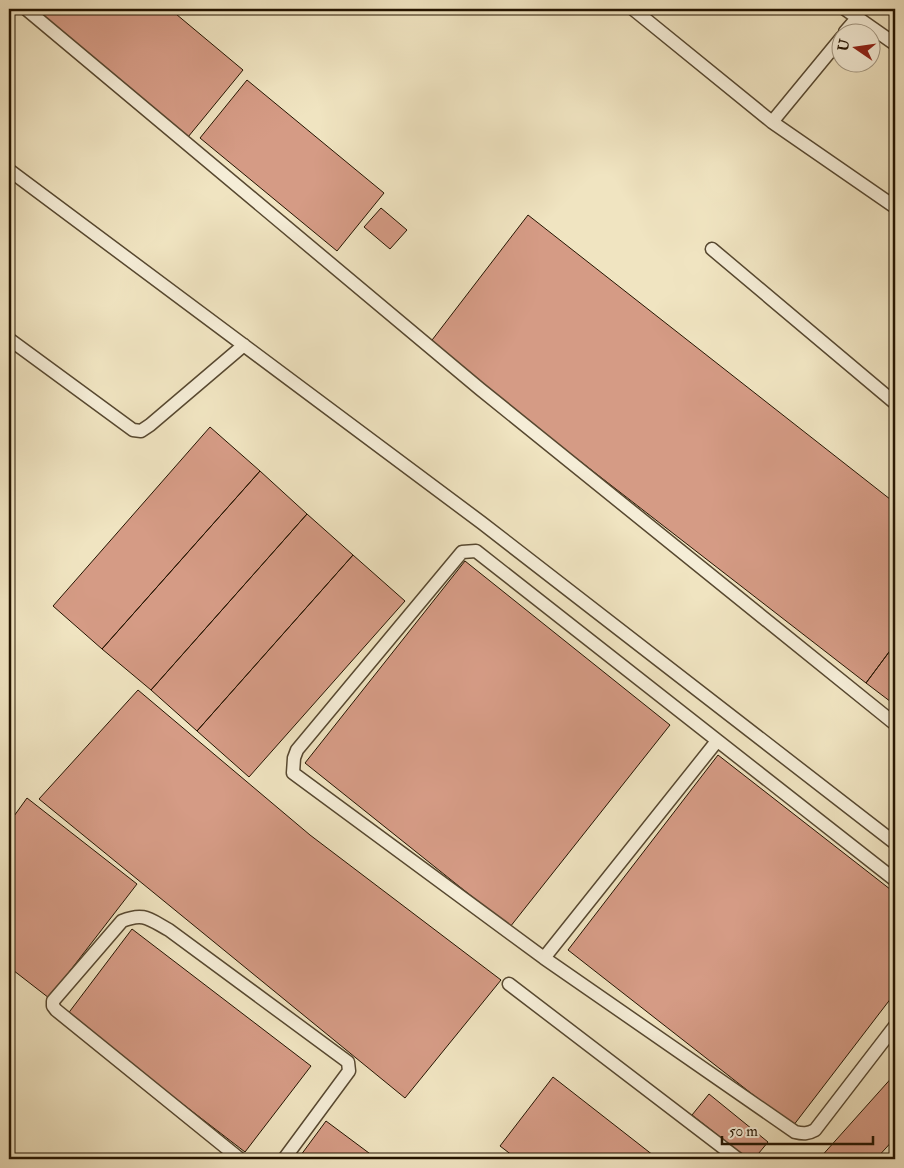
<svg xmlns="http://www.w3.org/2000/svg" width="904" height="1168" viewBox="0 0 904 1168" font-family="'IM FELL Double Pica',serif">
	<style>
		.building { fill: #d59b85; stroke: #241400 }
		.lines { fill: none; stroke-linecap: round; stroke-linejoin: round }
		.lane-casing { stroke: #574830; stroke-width: 15 }
		.lane { stroke: #f5edd7; stroke-width: 12 }
	</style>
	<rect width="100%" height="100%" fill="#f0e4c1"/>
	<filter id="stains"><feTurbulence type="fractalNoise" baseFrequency=".004" numOctaves="4"/><feColorMatrix values="0 0 0 0 .2 0 0 0 0 .09 0 0 0 0 .02 0 0 0 .5 -.17"/></filter>
	<radialGradient id="worn" r=".72"><stop offset=".6" stop-color="#630" stop-opacity="0"/><stop offset="1" stop-color="#630" stop-opacity=".3"/></radialGradient>
	<path class="building" d="M34 9H170L243 70 188 137Z
		M247 80 384 193 337 251 200 138Z
		M381 208 407 230 390 249 364 227Z
		M528 215 895 503V644L866 683 429 344Z
		M210 427 260 471 102 649 53 606Z
		M260 471 307 514 151 690 102 649Z
		M307 514 353 555 197 731 151 690Z
		M353 555 405 601 249 777 197 731Z
		M465 561 670 725 510 927 305 763Z
		M895 644V705L866 683Z
		M138 690 310 835 501 980 405 1098 39 799Z
		M718 755 895 893V993L793 1126 568 950Z
		M27 798 137 884 49 998 9 967V823Z
		M132 929 311 1066 245 1152 67 1015Z
		M895 1074V1138L876 1159H819Z
		M553 1077 658 1159H517L500 1146Z
		M709 1094 768 1142 754 1159H748L692 1115Z
		M326 1121 377 1159H298Z"/>
	<g class="lines">
		<g class="lane-casing">
			<path id="lane" d="M26 9 480 389 895 724
				M633 9 772 122 895 207
				M845 9 895 44
				M845 32 858 17
				M772 122 842 37
				M9 170 482 523 895 843
				M712 249 895 403
				M9 339 133 430 141 431 150 425 244 345
				M717 741 544 958 795 1132C803 1134 808 1134 815 1130L895 1026
				M544 958 293 773 294 758 297 750 462 552 476 551 895 880
				M509 984 738 1159
				M240 1159 56 1010 53 1006V1001L122 921C144 912 149 919 169 930L348 1062 349 1071 284 1159"/>
		</g>
		<use href="#lane" class="lane"/>
	</g>
	<rect width="904" height="1168" fill="none" stroke="#f0e4c1" stroke-width="30"/>
	<rect x="10" y="10" width="884" height="1148" fill="none" stroke="#241400" stroke-width="2.5"/>
	<rect x="15" y="15" width="874" height="1138" fill="none" stroke="#241400"/>
	<g transform="translate(856 48) rotate(283)"><circle r="24" fill="#f5edd7" stroke="#a19681"/>
	<path d="M0-4L9 19L0 12L-9 19Z" fill="#8f2418"/>
	<text y="-8" font-size="14" font-weight="bold" text-anchor="middle" fill="#241400">U</text>
	</g>
	<path d="M722 1136v8h151v-8" fill="none" stroke="#241400" stroke-width="2.5"/>
	<text x="729" y="1136" font-size="15" fill="#241400" stroke="#f5edd7" stroke-width="4" paint-order="stroke">50 m</text>
	<rect width="100%" height="100%" filter="url(#stains)"/>
	<rect width="100%" height="100%" fill="url(#worn)"/>
</svg>
